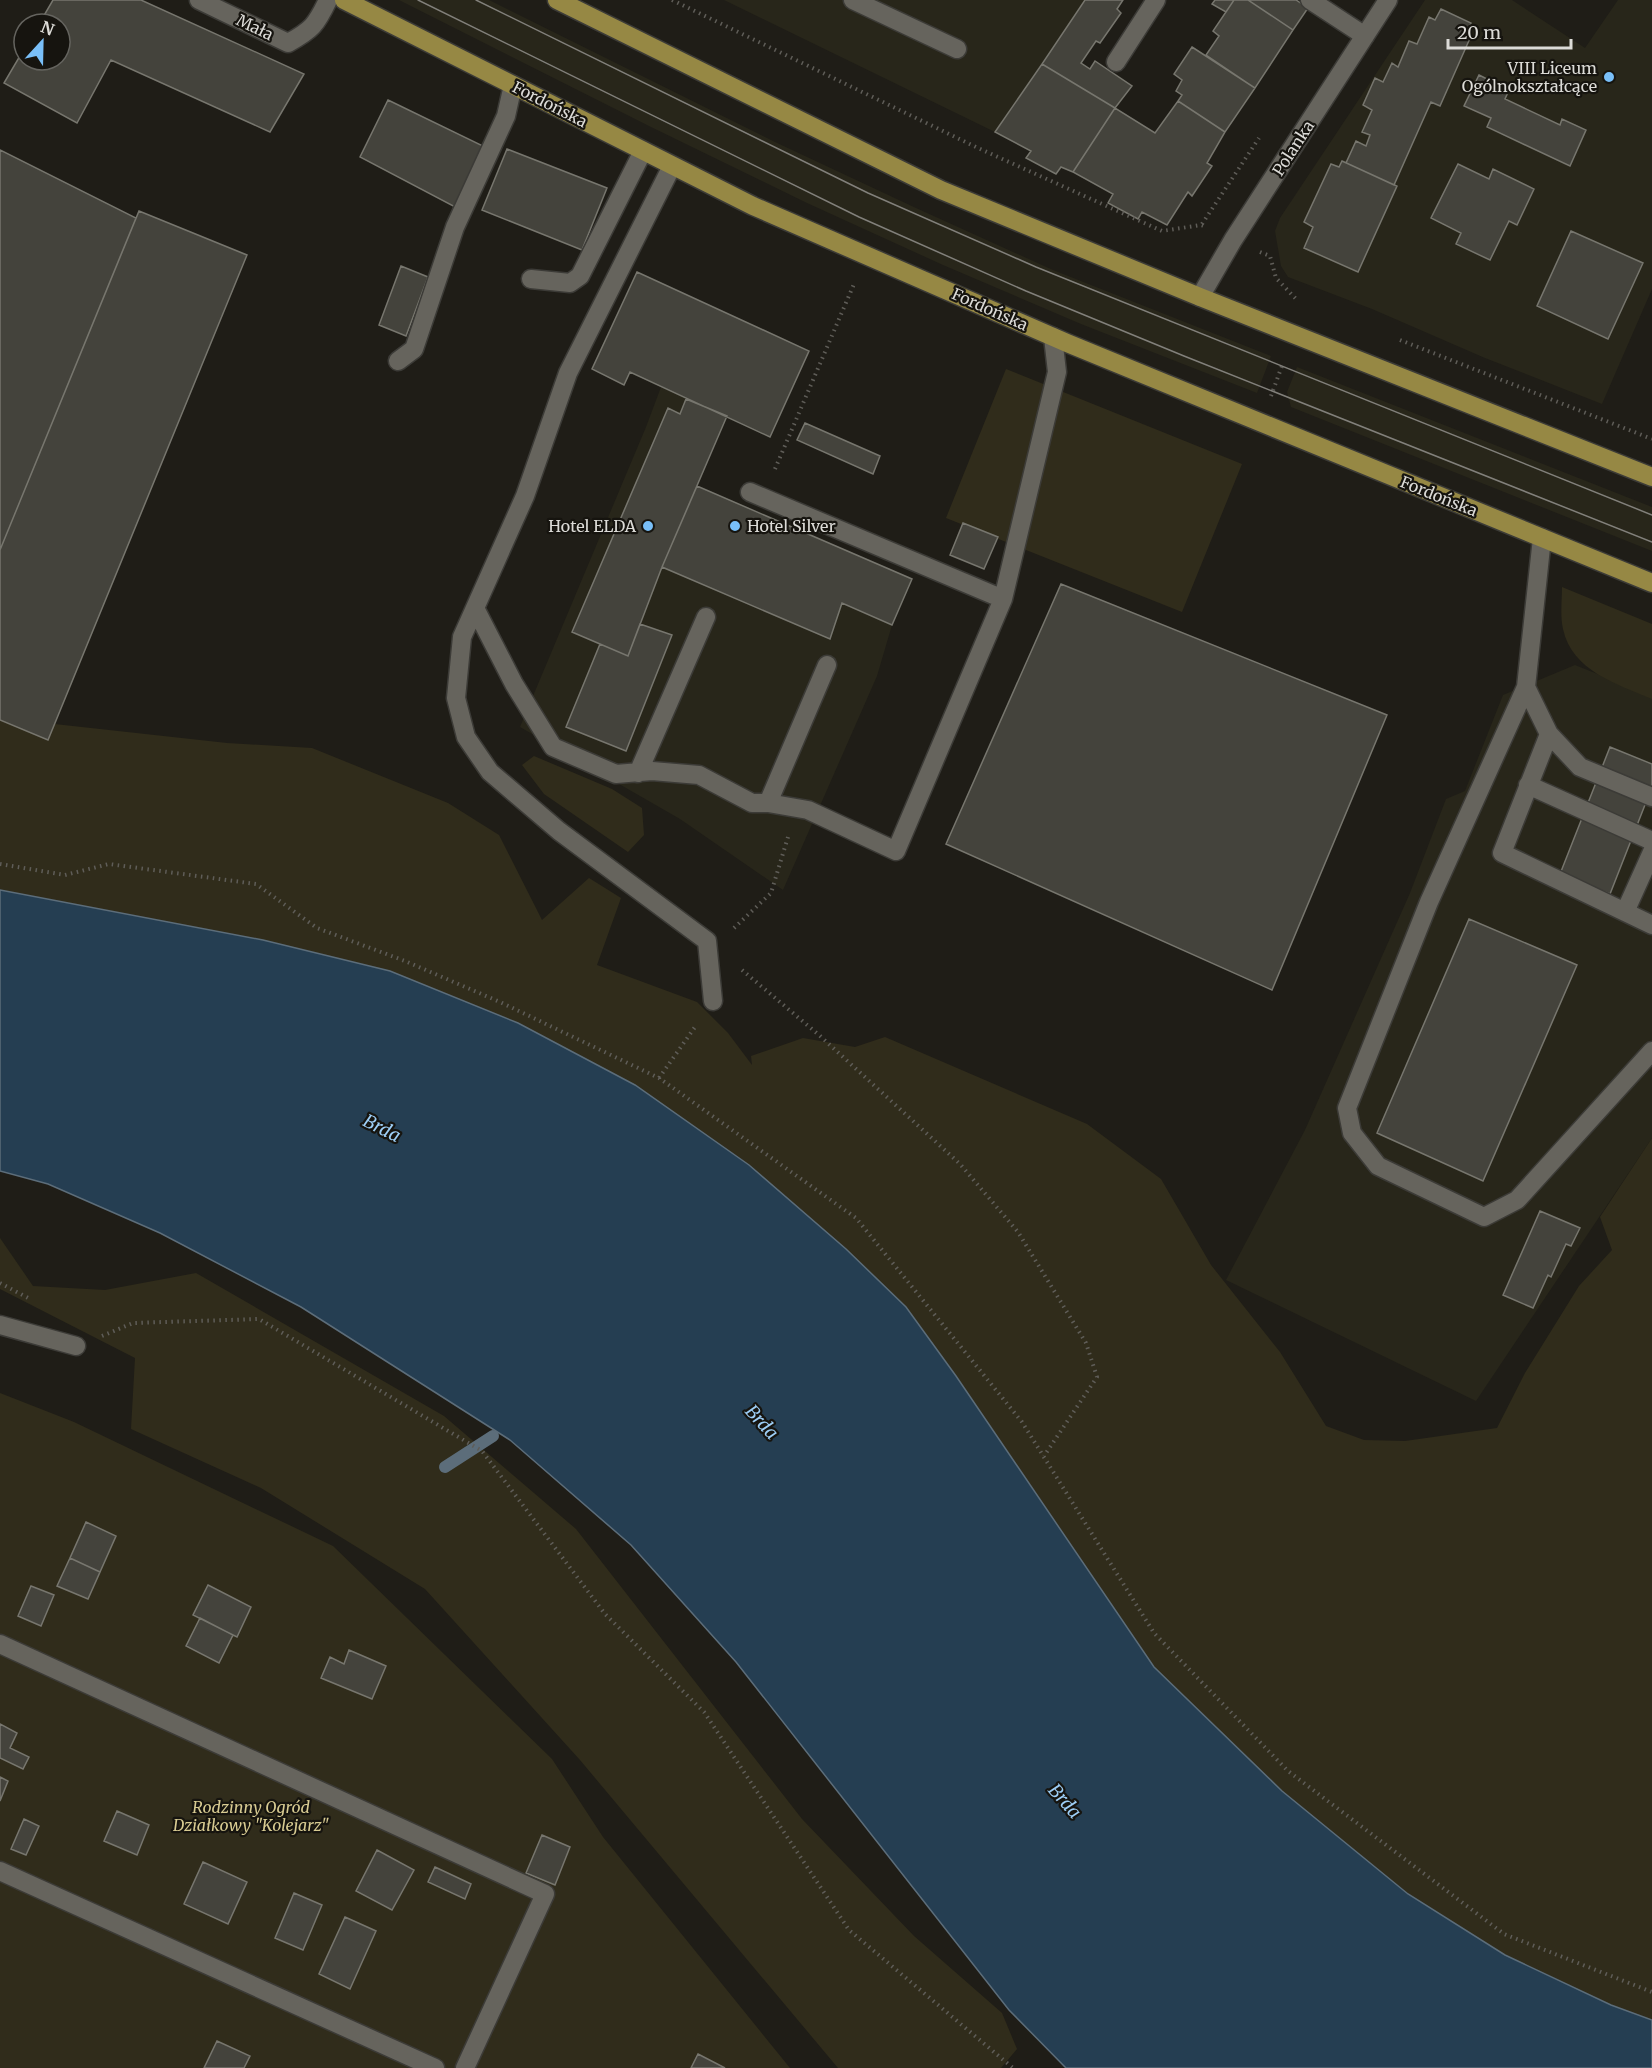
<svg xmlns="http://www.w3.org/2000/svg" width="1652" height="2068" viewBox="0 0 1652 2068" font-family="Merriweather,serif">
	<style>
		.built { fill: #28261a }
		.green { fill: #302c1b }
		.water { fill: #253e52; stroke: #5c6d7a; stroke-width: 1.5 }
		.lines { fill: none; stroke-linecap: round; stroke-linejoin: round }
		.stream { stroke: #5c6d7a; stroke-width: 12 }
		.building { fill: #44433c; stroke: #77766e; stroke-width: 1.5 }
		.minor-casing { stroke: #3c3b37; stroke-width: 21 }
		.major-casing { stroke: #3c3b37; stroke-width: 21 }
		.path { stroke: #5f5d58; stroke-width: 4; stroke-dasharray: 1.5 4.5; stroke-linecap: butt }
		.minor { stroke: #66645d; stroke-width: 18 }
		.major { stroke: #968844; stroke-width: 18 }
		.tram { stroke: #82807b; stroke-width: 1.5 }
		.poi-dot { fill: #79bff8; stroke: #16140f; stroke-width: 2 }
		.labels { text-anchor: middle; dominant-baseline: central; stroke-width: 4.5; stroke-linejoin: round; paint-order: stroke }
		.street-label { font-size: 16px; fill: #dcdbd7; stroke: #16140f }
		.poi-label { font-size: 16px; fill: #dcdbd7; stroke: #16140f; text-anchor: end }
		.park-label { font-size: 16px; font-style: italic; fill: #d8cb92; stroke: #16140f }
		.water-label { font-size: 18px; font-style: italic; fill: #9dcef6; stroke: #16140f }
	</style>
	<rect width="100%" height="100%" fill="#1f1d17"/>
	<path class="built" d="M399 0H489L775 142 916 208 1053 270 1271 356 1257 393 1081 324 943 265 807 203 651 127Z
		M724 0H1085L995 132Z
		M1425 0H1512L1585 48 1618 0H1652V289L1602 404 1485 358 1372 309 1288 277 1281 266 1275 231 1280 218Z
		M1297 367 1652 507V551L1291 407 1287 392Z
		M661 387 727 416 697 486 912 579 892 625 877 676 783 890 680 819 520 727 646 427Z
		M1575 665 1652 696V1138L1476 1401 1226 1280 1305 1130 1410 893 1446 799 1465 791 1503 695Z"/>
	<path class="green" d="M1006 369 1242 464 1182 612 946 518Z
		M1562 587 1652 624V699C1617 684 1572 671 1563 629 1560 616 1562 600 1562 587Z
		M0 718 227 743 312 748 448 803 499 835 542 920 589 878 621 898 597 965 697 1002 728 1033 752 1065 751 1056 803 1038 855 1047 885 1037 1087 1124 1161 1179 1211 1265 1280 1352 1326 1426 1364 1440 1405 1441 1497 1428 1525 1373 1579 1286 1612 1250 1600 1217 1652 1138V2020L1611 2005 1505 1955 1408 1894 1282 1791 1154 1667 956 1376 906 1307 390 971 263 940 0 890Z
		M534 756 612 789 642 808 644 835 628 852 544 794 522 765Z
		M0 1238 33 1286 105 1290 196 1273 444 1416 576 1529 802 1819 914 1936 1002 2013 1017 2049 1001 2068H838L580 1760 425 1589 261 1488 131 1429 135 1358 0 1289Z
		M0 1393 74 1422 333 1546 552 1759 603 1837 790 2068H0Z"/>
	<path class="water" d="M0 890 263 940 390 971 518 1023 635 1085 749 1165 846 1249 906 1307 956 1376 1154 1667 1282 1791 1408 1894 1505 1955 1611 2005 1652 2020V2068H1066L1009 2010 736 1662 631 1545 510 1440 301 1307 160 1233 48 1184 0 1171Z"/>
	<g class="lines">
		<path class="stream" d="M445 1467 493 1436"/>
	</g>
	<path class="building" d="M53 0H141L304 74 270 132 111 60 77 123 4 83 24 49V60H60V24H39Z
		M1085 0H1123L1117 9 1121 13 1100 43 1096 41 1081 63 1090 69 1095 61 1132 86 1115 108 1042 64Z
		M1215 0H1234L1226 12 1212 4Z
		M1234 0H1248L1293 30 1255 88 1206 55 1219 36 1213 31Z
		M1248 0H1296L1308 8 1293 30Z
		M1441 9 1471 23 1466 34 1471 36 1440 106 1431 102 1394 185 1346 163 1356 141 1366 146 1370 135 1362 132 1372 110 1363 105 1375 78 1383 82 1392 63 1398 67 1409 41 1417 44 1429 17 1435 20Z
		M1192 47 1255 88 1225 132 1178 101 1182 95 1176 91 1182 80 1174 74Z
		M1042 64 1115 108 1073 172 1061 167 1056 174 1026 158 1031 151 995 132Z
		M1479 75 1509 90 1505 99 1560 125 1562 119 1586 130 1570 166 1487 127 1491 118 1464 106Z
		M388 100 483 146 457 208 360 157Z
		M1178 101 1225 132 1207 163 1212 166 1192 196 1188 192 1167 225 1142 212 1138 219 1108 203 1113 194 1073 172 1115 108 1155 133Z
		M507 149 607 188 582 250 482 210Z
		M0 150 136 218 0 550Z
		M1342 161 1397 186 1358 272 1304 248 1313 227 1304 222 1331 164 1339 167Z
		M1458 164 1489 179 1493 169 1534 189 1517 225 1509 221 1490 260 1456 244 1461 233 1431 218Z
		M139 211 247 255 48 740 0 720V550Z
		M1571 231 1643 263 1608 339 1537 306Z
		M401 266 428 277 406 336 379 325Z
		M637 272 809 351 770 437 630 372 624 385 592 369Z
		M686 399 727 416 662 567 628 656 572 632 668 408 680 414Z
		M805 423 880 456 873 474 797 440Z
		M697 486 912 579 892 625 842 603 830 639 662 567Z
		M963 523 998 537 984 569 950 555Z
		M1061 584 1387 715 1272 990 946 844Z
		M640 624 672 635 626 751 566 727 600 644 628 656Z
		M1610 747 1652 764V787L1610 894 1560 874Z
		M1469 919 1577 965 1483 1181 1377 1133Z
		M1540 1211 1580 1228 1571 1246 1566 1244 1551 1277 1548 1275 1533 1308 1503 1295Z
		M86 1522 116 1536 100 1572 70 1558Z
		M70 1558 100 1572 88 1599 57 1586Z
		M208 1585 251 1607 237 1637 193 1615Z
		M31 1586 54 1595 41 1626 18 1616Z
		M200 1618 233 1635 219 1663 186 1646Z
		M349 1650 386 1666 372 1699 321 1678 330 1657 344 1664Z
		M0 1724 17 1733 10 1748 29 1757 23 1769 0 1758Z
		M0 1777 8 1781 0 1801Z
		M117 1811 149 1825 137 1855 104 1841Z
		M24 1819 39 1826 26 1855 11 1849Z
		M542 1835 570 1847 555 1885 526 1873Z
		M377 1850 414 1870 392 1910 356 1891Z
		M203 1862 247 1882 228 1924 184 1904Z
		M435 1867 471 1884 465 1899 428 1882Z
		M294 1893 322 1905 303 1950 275 1938Z
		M345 1917 376 1931 350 1989 319 1974Z
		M217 2041 250 2056 244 2068H204Z
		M698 2054 725 2068H691Z"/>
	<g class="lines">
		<g class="minor-casing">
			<path id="minor" d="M199 0 288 43C312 30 316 25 328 0
				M853 0 957 49
				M1310 0 1365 36
				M1116 62 1156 0
				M672 166 568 373 525 496 462 637 456 698 466 737 490 772 559 831 707 941 713 1001
				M531 279 570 283 580 276 643 151
				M1200 297 1233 240 1388 0
				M398 361 414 349 455 227 506 116 513 85
				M750 492 1003 599
				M1542 538 1526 687 1429 902 1347 1108 1352 1133 1378 1166 1484 1217 1517 1200 1652 1051
				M475 608 514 684 553 747 616 774 652 771 699 775 752 803H768L827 665
				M1526 687 1549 734 1580 767 1652 797
				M1549 734 1502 853 1652 925
				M638 773 706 617
				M1528 785 1652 841
				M768 803 808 810 896 851 1003 599 1057 372 1053 337
				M1625 912 1652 852
				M0 1325 76 1346
				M0 1644 545 1894 465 2068
				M0 1871 435 2068"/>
		</g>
		<g class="major-casing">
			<path id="major" d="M344 0 753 206 1067 343 1652 583
				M557 0 941 190 1200 297 1652 477"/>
		</g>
		<path class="path" d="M672 0 978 148 1162 231 1201 225 1207 227
			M1202 224 1259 138
			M1260 252 1270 256 1276 278 1298 301
			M1400 340 1652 439
			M1271 396 1283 363
			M775 469 854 284
			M0 864 65 875 109 864 256 884 317 928 405 961 500 1002 659 1078 856 1218 1022 1422 1154 1633 1288 1771 1504 1934 1652 1992
			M734 928 771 893 788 837
			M742 970 819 1035 960 1164 1018 1232 1086 1343 1097 1377 1044 1456
			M659 1078 695 1027
			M0 1283 30 1299
			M102 1336 133 1323 259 1319 482 1451 605 1614 704 1712 849 1930 1013 2068"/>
		<use href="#minor" class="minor"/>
		<use href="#major" class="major"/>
		<path class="tram" d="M418 0 859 217 1026 291 1184 356 1652 542
			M476 0 868 193 1036 267 1652 515"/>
	</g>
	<g class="poi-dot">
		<circle cx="1609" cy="77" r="6"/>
		<circle cx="648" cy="526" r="6"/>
		<circle cx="735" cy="526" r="6"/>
	</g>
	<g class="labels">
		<g class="street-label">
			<text transform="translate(255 27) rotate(26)">Mała</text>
			<text transform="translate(550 104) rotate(27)">Fordońska</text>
			<text transform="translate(1293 148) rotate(-57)">Polanka</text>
			<text transform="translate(990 309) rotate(24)">Fordońska</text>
			<text transform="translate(1439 496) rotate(22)">Fordońska</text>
		</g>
		<g class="poi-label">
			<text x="1597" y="68">VIII Liceum<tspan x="1597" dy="18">Ogólnokształcące</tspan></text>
			<text x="636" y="526">Hotel ELDA</text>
			<text x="747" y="526" text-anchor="start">Hotel Silver</text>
		</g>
		<g class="park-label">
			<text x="251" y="1807">Rodzinny Ogród<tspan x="251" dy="18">Działkowy "Kolejarz"</tspan></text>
		</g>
		<g class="water-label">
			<text transform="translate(382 1128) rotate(27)">Brda</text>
			<text transform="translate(762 1422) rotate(48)">Brda</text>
			<text transform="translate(1065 1801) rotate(49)">Brda</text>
		</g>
	</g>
	<g transform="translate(42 42) rotate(22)"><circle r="28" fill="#16140f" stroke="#65645f" stroke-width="1.5"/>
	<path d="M0-4.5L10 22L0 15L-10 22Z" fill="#79bff8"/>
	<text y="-9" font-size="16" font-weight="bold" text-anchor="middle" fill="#dcdbd7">N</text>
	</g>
	<path d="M1448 39v9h123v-9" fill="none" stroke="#dcdbd7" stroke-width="3"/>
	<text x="1457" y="39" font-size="18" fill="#dcdbd7" stroke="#16140f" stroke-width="4.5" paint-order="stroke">20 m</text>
</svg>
